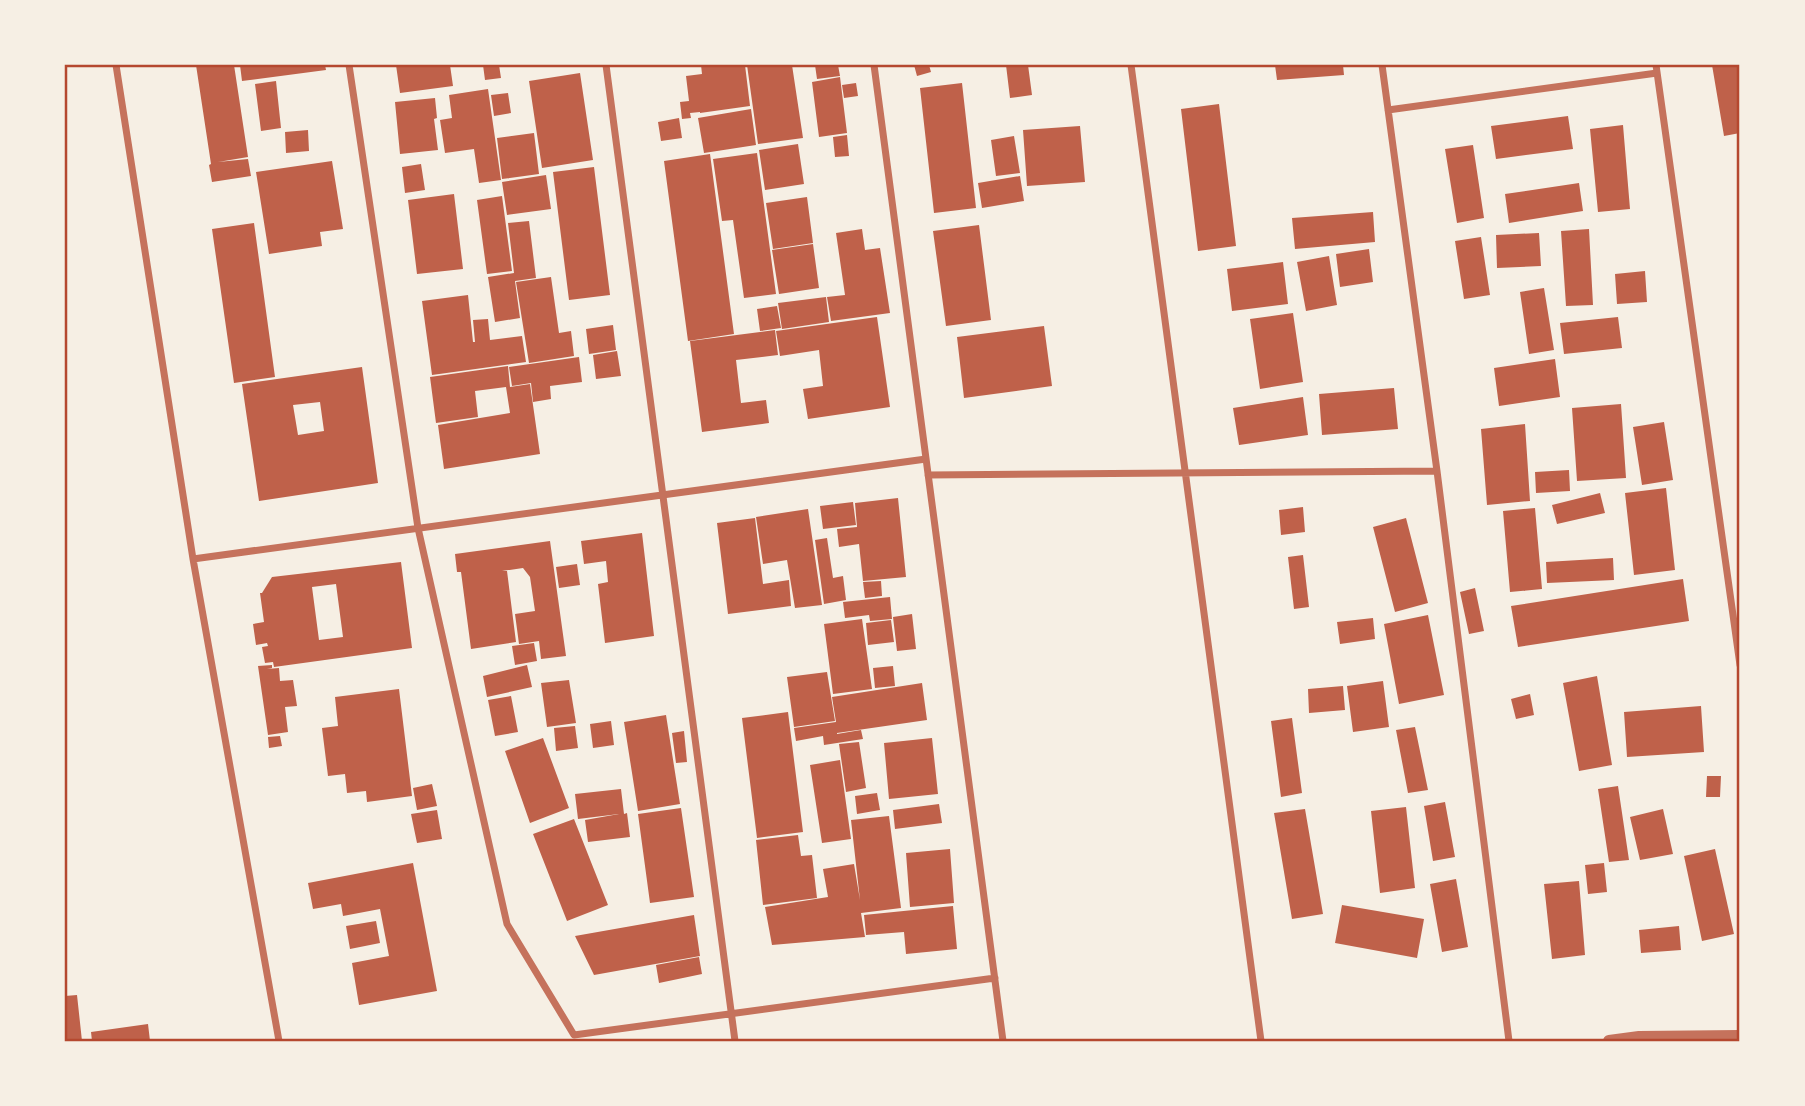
<svg xmlns="http://www.w3.org/2000/svg" width="1805" height="1106" viewBox="0 0 1805 1106" font-family="'Noto Sans',sans-serif">
	<style>
		.building { fill: #bf614a; fill-rule: evenodd }
		.lines { fill: none; stroke-linecap: round; stroke-linejoin: round }
		.minor { stroke: #c5725c; stroke-width: 7 }
		.tertiary { stroke: #c5725c; stroke-width: 12 }
		.neatline { fill: none; stroke: #b5482f; stroke-width: 2.5 }
	</style>
	<rect width="100%" height="100%" fill="#f6efe4"/>
	<path class="building" d="M196 65H234L248 157 218 162 248 159 251 176 212 182 209 165 211 164Z
		M240 65H325L326 70 242 81Z
		M396 65H450L453 86 400 93Z
		M483 65H499L501 78 485 80Z
		M701 65H745L750 106 700 113V112L690 113 691 118 682 119 680 102 689 101 686 76 702 74Z
		M747 65H792L803 138 758 144Z
		M815 65H838L840 76 817 79Z
		M914 65H929L931 72 917 76Z
		M1006 65H1028L1032 95 1010 98Z
		M1275 65H1343L1344 75 1277 80Z
		M1712 65H1740V133L1724 136Z
		M580 73 593 160 542 168 529 81Z
		M840 77 847 133 819 137 812 82Z
		M276 81 281 128 261 131 255 84Z
		M856 83 858 96 844 98 842 85Z
		M962 83 976 208 934 213 920 88Z
		M488 89 501 180 479 183 474 149 445 153 440 120 452 118 449 95Z
		M508 93 511 113 494 116 491 95Z
		M435 98 437 118 434 119 438 150 400 154 395 102Z
		M1219 104 1236 246 1198 251 1181 109Z
		M751 109 756 145 704 153 698 118Z
		M1568 116 1573 149 1496 159 1491 126Z
		M679 118 682 138 661 141 658 122Z
		M1623 125 1630 209 1598 212 1590 129Z
		M1080 126 1085 182 1027 186 1023 130Z
		M308 130 309 151 286 153 285 132Z
		M534 133 539 174 502 179 497 138Z
		M847 135 849 156 835 157 833 137Z
		M1014 136 1020 173 996 176 991 140Z
		M798 144 804 184 765 190 759 150Z
		M1473 145 1484 218 1457 223 1445 149Z
		M757 153 776 294 744 298 733 220 722 221 713 159Z
		M710 154 734 334 688 341 664 161Z
		M332 161 343 229 320 232 322 246 269 254 256 172Z
		M421 164 425 190 405 193 402 167Z
		M594 167 610 295 569 300 553 172Z
		M546 175 551 209 507 215 502 182Z
		M1020 176 1024 201 982 208 978 183Z
		M1579 183 1583 211 1509 223 1505 194Z
		M454 194 463 269 417 274 408 200Z
		M502 196 512 271 487 274 477 200Z
		M807 197 813 243 773 249 766 203Z
		M1373 212 1375 242 1295 249 1292 218Z
		M529 221 536 278 515 281 520 318 495 322 488 277 514 273 508 223Z
		M254 223 275 377 234 383 212 229Z
		M979 225 991 320 946 326 933 231Z
		M862 229 865 250 880 248 890 313 831 321 827 297 845 295 836 233Z
		M1589 229 1593 305 1566 306 1561 231Z
		M1539 233 1541 266 1497 268 1496 235Z
		M1481 237 1490 295 1464 299 1455 241Z
		M813 244 819 288 779 294 772 250Z
		M1369 249 1373 282 1340 287 1336 254Z
		M1329 256 1337 305 1306 311 1297 262Z
		M1283 262 1288 304 1232 311 1227 269Z
		M1645 271 1647 302 1617 304 1615 274Z
		M551 277 559 333 571 331 574 356 529 363 516 282Z
		M1544 288 1554 350 1529 354 1520 292Z
		M468 295 473 342H475L473 320 488 319 490 340 522 336 526 362 432 375 422 301Z
		M826 297 829 322 782 329 778 303Z
		M777 306 781 328 760 331 757 309Z
		M1293 313 1303 382 1260 389 1250 319Z
		M877 317 890 407 808 419 803 389 823 386 819 350 780 356 776 331Z
		M1618 317 1622 348 1564 354 1560 323Z
		M613 325 616 350 589 354 586 329Z
		M1044 326 1052 386 964 398 957 337Z
		M775 330 778 355 736 360 741 403 766 400 769 423 702 432 690 341Z
		M617 351 621 376 596 379 593 355Z
		M579 357 582 382 550 386 551 399 533 402 531 383 512 386 509 367Z
		M1555 359 1560 397 1499 406 1494 368Z
		M508 366 510 387 530 384 540 454 444 469 438 425 510 413 506 387 475 391 478 417 436 423 430 377Z
		M362 367 378 483 259 501 242 384ZM320 402 324 431 298 435 293 405Z
		M1394 388 1398 429 1322 435 1319 394Z
		M1303 397 1308 435 1239 445 1233 408Z
		M1621 404 1626 478 1577 481 1572 408Z
		M1664 422 1673 480 1642 485 1633 427Z
		M1525 424 1530 501 1487 505 1481 429Z
		M1569 470 1570 491 1536 493 1535 472Z
		M1666 488 1675 570 1634 575 1625 493Z
		M1600 493 1605 513 1557 524 1552 505Z
		M898 498 906 577 863 581 859 544 839 547 837 529 857 527 855 503Z
		M853 502 856 525 823 529 820 506Z
		M1303 507 1305 532 1281 535 1279 510Z
		M1535 508 1542 589 1510 592 1503 511Z
		M808 509 822 605 795 608 787 560 763 564 756 517Z
		M755 518 763 584 789 580 791 606 728 614 717 523Z
		M1406 518 1428 603 1395 612 1373 527Z
		M642 533 654 636 605 643 598 584 608 582 606 561 584 564 581 541Z
		M827 538 833 578 843 576 846 600 824 604 815 540Z
		M550 541 566 656 541 659 539 641 519 644 515 614 535 611 530 577 523 568 502 571H507L516 642 471 649 461 572H457L455 554Z
		M1303 555 1309 607 1294 609 1288 557Z
		M1613 558 1614 580 1547 583 1546 562Z
		M401 562 412 648 274 667 273 662 265 663 262 647 268 646 267 643 256 645 253 624 264 622 260 593H262L272 577ZM336 584 343 637 319 640 312 587Z
		M577 564 580 585 559 588 556 567Z
		M1683 579 1689 621 1518 647 1511 606Z
		M881 581 882 596 865 598 863 582Z
		M1475 588 1484 631 1469 634 1460 592Z
		M890 597 892 619 870 621 869 615 845 618 843 602Z
		M912 614 916 649 897 651 893 617Z
		M1428 615 1444 695 1399 704 1384 624Z
		M1373 618 1375 639 1340 644 1337 622Z
		M862 619 872 689 833 694 824 624Z
		M891 620 894 642 868 645 866 623Z
		M534 643 537 661 515 665 512 646Z
		M272 665V668L267 669 279 668 280 681 293 680 297 706 285 707 288 732 268 735 258 666Z
		M527 665 532 687 487 697 483 676Z
		M893 666 895 686 875 688 873 668Z
		M827 672 835 721 794 727 787 677Z
		M1597 676 1612 765 1579 771 1563 683Z
		M569 680 576 723 547 727 541 683Z
		M1383 681 1389 727 1353 732 1347 686Z
		M922 683 927 720 837 733V734L861 730 863 739 824 745 823 736 796 741 794 728 836 722 832 697Z
		M1343 686 1345 710 1309 713 1308 689Z
		M399 689 412 796 367 802 366 791 347 793 345 774 328 776 322 728 338 726 335 697Z
		M1530 694 1534 715 1516 719 1511 699Z
		M511 696 518 732 495 736 488 700Z
		M1701 706 1704 752 1627 757 1624 712Z
		M788 712 803 832 757 838 742 718Z
		M666 715 680 804 638 811 624 722Z
		M1292 718 1302 793 1281 797 1271 721Z
		M611 721 614 745 593 748 590 724Z
		M575 726 578 748 556 751 554 728Z
		M1415 727 1428 790 1408 793 1396 730Z
		M684 731 687 762 676 763 672 733Z
		M280 736 282 746 269 748 268 737Z
		M543 738 569 808 530 823 505 751Z
		M932 738 938 794 889 799 884 743Z
		M859 742 866 788 846 792 839 744Z
		M840 760 851 839 822 843 810 765Z
		M1707 776H1721L1720 797H1706Z
		M432 784 437 806 417 810 413 788Z
		M1618 786 1629 860 1609 862 1598 789Z
		M621 789 624 814 627 813 630 837 588 842 585 820 619 814 578 819 575 794Z
		M877 793 880 810 857 814 855 796Z
		M1445 802 1455 857 1433 861 1424 806Z
		M939 804 942 823 895 829 893 810Z
		M1406 807 1415 888 1380 893 1371 811Z
		M681 808 694 897 650 903 638 814Z
		M1305 809 1323 914 1292 919 1274 813Z
		M1663 809 1673 854 1640 860 1630 817Z
		M437 810 442 839 417 843 411 814Z
		M889 816 901 908 861 913 865 937 772 945 765 907 828 897 823 869 854 864 860 900 851 820Z
		M574 819 608 905 567 921 533 834Z
		M798 835 801 856 812 855 817 898 763 905 756 840Z
		M950 849 954 903 910 907 906 853Z
		M1715 849 1734 934 1702 941 1684 856Z
		M413 863 437 991 359 1005 352 963 389 956 380 909 343 916 341 904 313 909 308 883Z
		M1604 863 1607 892 1588 894 1585 865Z
		M1456 879 1468 947 1442 952 1430 884Z
		M1579 881 1585 955 1552 959 1544 884Z
		M1342 905 1424 919 1417 958 1335 943Z
		M953 906 957 949 906 954 904 932 866 935 864 915Z
		M694 915 700 956 594 975 575 936Z
		M376 921 380 943 350 949 346 926Z
		M1679 926 1681 950 1641 953 1639 930Z
		M699 957 702 974 659 983 656 965Z
		M77 995 82 1041H65V996Z
		M148 1024 150 1041H92L91 1032Z"/>
	<g class="lines">
		<path class="minor" d="M116 65 193 559 279 1041
			M349 65 418 528 507 924 574 1035 995 978
			M606 65 735 1041
			M874 65 1003 1041
			M1131 65 1261 1041
			M1382 65 1437 471 1509 1041
			M1656 65 1740 665
			M1388 110 1657 73
			M928 475 1437 471
			M193 559 926 459"/>
		<path class="tertiary" d="M1609 1041 1639 1037 1740 1036"/>
	</g>
	<rect width="1805" height="1106" fill="none" stroke="#f6efe4" stroke-width="133"/>
	<rect x="66" y="66" width="1672" height="974" class="neatline"/>
</svg>
